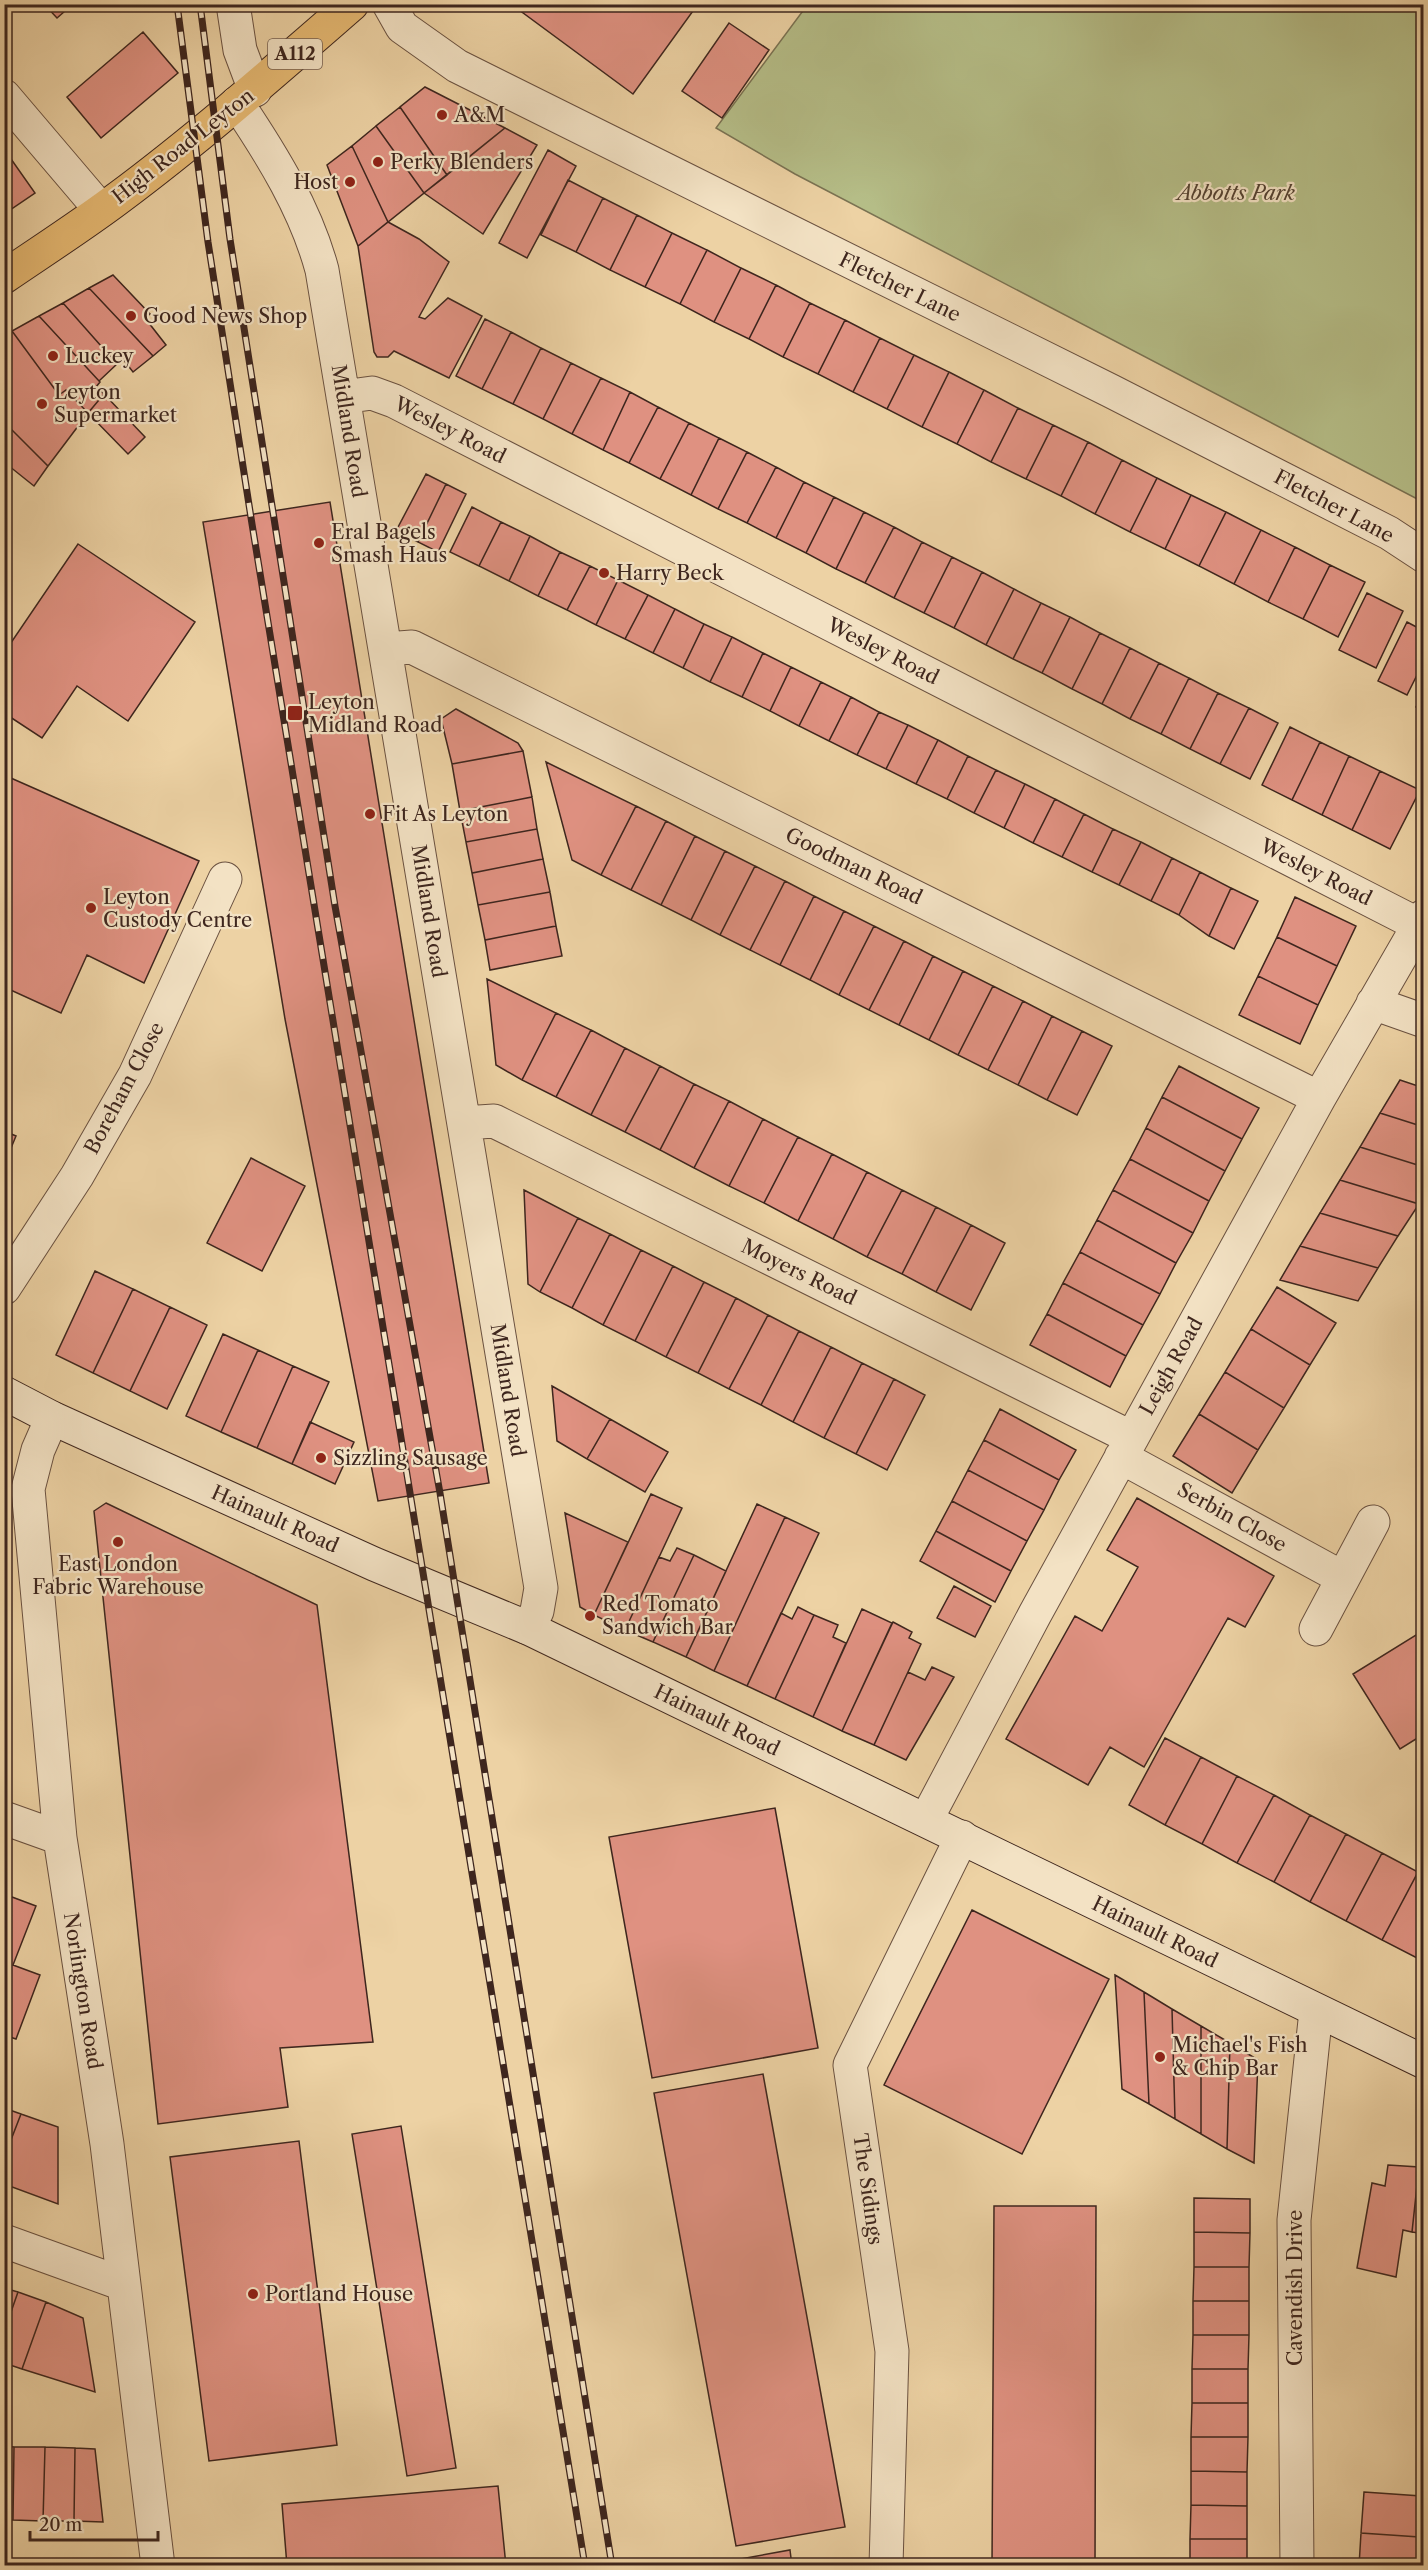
<svg xmlns="http://www.w3.org/2000/svg" width="1428" height="2570" viewBox="0 0 1428 2570" font-family="'Libre Caslon Text',serif">
	<style>
		.green { fill: #b5bd87; stroke: #7a7252; stroke-width: 1.5 }
		.building { fill: #df9181; stroke: #3e261e; stroke-width: 1.5 }
		.lines { fill: none; stroke-linecap: round; stroke-linejoin: round }
		.street-casing { stroke: #6a5140; stroke-width: 35 }
		.secondary-casing { stroke: #3e261e; stroke-width: 35 }
		.primary-casing { stroke: #3e261e; stroke-width: 35 }
		.street { stroke: #f3e2c4; stroke-width: 33 }
		.secondary { stroke: #f3e2c4; stroke-width: 33 }
		.primary { stroke: #e6b972; stroke-width: 33 }
		.rail-casing { stroke: #3e261e; stroke-width: 7 }
		.rail { stroke: #f3e2c4; stroke-width: 4.5; stroke-dasharray: 14; stroke-linecap: butt }
		.poi-dot { fill: #8f2418; stroke: #f3e2c4; stroke-width: 2 }
		.labels { text-anchor: middle; dominant-baseline: central; stroke-width: 4.5; stroke-linejoin: round; paint-order: stroke }
		.shield { fill: #f3e2c4; stroke: #745e50; stroke-width: 1.5 }
		.shield-label { font-size: 18px; font-weight: bold; fill: #3e261e }
		.poi-label { font-size: 20px; fill: #3e261e; stroke: #f3e2c4; text-anchor: start }
		.street-label { font-size: 20px; fill: #3e261e; stroke: #f3e2c4 }
		.park-label { font-size: 20px; font-style: italic; fill: #564433; stroke: #f3e2c4 }
	</style>
	<rect width="100%" height="100%" fill="#edd2a4"/>
	<filter id="stains"><feTurbulence type="fractalNoise" baseFrequency=".00333" numOctaves="4"/><feColorMatrix values="0 0 0 0 .2 0 0 0 0 .09 0 0 0 0 .02 0 0 0 .5 -.17"/></filter>
	<radialGradient id="worn" r=".72"><stop offset=".6" stop-color="#630" stop-opacity="0"/><stop offset="1" stop-color="#630" stop-opacity=".3"/></radialGradient>
	<path class="green" d="M808 4 1423 5V502L795 174 716 128Z"/>
	<path class="building" d="M44 4H73L57 18Z
		M511 4H698L633 94Z
		M729 23 769 50 722 118 682 91Z
		M143 32 178 73 101 138 67 97Z
		M425 87 505 128 447 175 400 107Z
		M400 107 447 175 424 193 376 126Z
		M376 126 424 193 388 222 352 146Z
		M505 128 537 145 483 234 424 193Z
		M352 146 388 222 358 246 327 165Z
		M4 149 35 193 4 214Z
		M548 150 576 166 527 258 499 243Z
		M568 180 603 198 576 252 541 235Z
		M603 198 637 215 610 270 576 252Z
		M637 215 672 233 645 287 610 270Z
		M388 222 419 239 449 262 419 317 425 319 448 298 482 316 449 378 394 351 388 357H377L374 352 358 246Z
		M672 233 707 250 680 304 645 287Z
		M707 250 741 268 714 322 680 304Z
		M741 268 776 285 749 339 714 322Z
		M113 275 150 314 145 318 166 345 153 356 89 288Z
		M776 285 810 303 783 357 749 339Z
		M89 288 153 356 133 372 123 359 117 364 63 303Z
		M63 303 117 364 99 381 39 316Z
		M810 303 845 320 818 374 783 357Z
		M39 316 100 382 96 387 104 394 88 413 66 390 59 395 12 331Z
		M485 319 511 332 482 389 456 376Z
		M845 320 880 338 853 392 818 374Z
		M12 331 59 395 66 390 88 413 48 466 4 422V335Z
		M511 332 541 348 513 404 482 389Z
		M880 338 914 355 887 409 853 392Z
		M541 348 571 363 543 419 513 404Z
		M914 355 949 372 922 427 887 409Z
		M571 363 601 378 572 434 543 419Z
		M949 372 984 390 957 444 922 427Z
		M601 378 630 392 603 450 572 434Z
		M984 390 1018 408 991 462 957 444Z
		M630 392 658 407 629 463 603 450Z
		M104 394 145 437 128 454 88 413Z
		M658 407 689 423 660 479 629 463Z
		M1018 408 1053 425 1026 479 991 462Z
		M4 422 48 466 34 486 4 462Z
		M689 423 719 438 691 495 660 479Z
		M1053 425 1088 442 1061 496 1026 479Z
		M719 438 747 452 718 509 691 495Z
		M1088 442 1122 460 1095 514 1061 496Z
		M747 452 776 467 747 523 718 509Z
		M1122 460 1157 478 1130 532 1095 514Z
		M776 467 804 482 776 538 747 523Z
		M426 474 446 484 418 542 396 531Z
		M1157 478 1191 495 1165 549 1130 532Z
		M804 482 834 497 806 553 776 538Z
		M446 484 466 494 438 552 418 542Z
		M1191 495 1226 512 1199 566 1165 549Z
		M834 497 864 512 836 569 806 553Z
		M330 502 489 1483 378 1501 285 1019 203 522Z
		M472 507 501 522 479 566 450 552Z
		M864 512 894 527 865 583 836 569Z
		M1226 512 1261 530 1234 584 1199 566Z
		M501 522 530 536 509 581 479 566Z
		M894 527 922 542 894 598 865 583Z
		M1261 530 1295 547 1268 602 1234 584Z
		M530 536 560 552 538 596 509 581Z
		M922 542 952 557 924 613 894 598Z
		M78 544 195 622 128 721 77 686 42 738 4 713V653Z
		M1295 547 1330 565 1303 619 1268 602Z
		M560 552 590 566 567 610 538 596Z
		M952 557 982 572 954 628 924 613Z
		M1330 565 1365 582 1338 637 1303 619Z
		M590 566 618 580 596 625 567 610Z
		M982 572 1014 589 986 645 954 628Z
		M618 580 648 595 625 639 596 625Z
		M1014 589 1041 603 1013 659 986 645Z
		M1367 593 1403 611 1376 668 1339 650Z
		M648 595 675 609 653 653 625 639Z
		M1041 603 1070 617 1042 673 1013 659Z
		M675 609 704 624 683 668 653 653Z
		M1070 617 1100 633 1072 689 1042 673Z
		M1407 622 1424 631V661L1407 695 1378 681Z
		M704 624 732 637 710 682 683 668Z
		M1100 633 1130 648 1102 704 1072 689Z
		M732 637 763 653 742 697 710 682Z
		M1130 648 1159 663 1130 719 1102 704Z
		M763 653 791 667 770 711 742 697Z
		M1159 663 1189 678 1161 734 1130 719Z
		M791 667 821 682 799 726 770 711Z
		M1189 678 1218 693 1190 749 1161 734Z
		M821 682 851 697 829 741 799 726Z
		M1424 692V711L1416 707Z
		M1218 693 1249 708 1220 764 1190 749Z
		M851 697 879 712 857 755 829 741Z
		M1249 708 1278 723 1250 779 1220 764Z
		M456 709 518 743 523 751 452 764 441 719Z
		M879 712 908 725 886 769 857 755Z
		M908 725 938 740 916 784 886 769Z
		M1290 727 1320 742 1292 800 1262 785Z
		M938 740 968 756 947 799 916 784Z
		M1320 742 1349 756 1322 815 1292 800Z
		M523 751 532 797 460 811 452 764Z
		M968 756 996 770 974 813 947 799Z
		M1349 756 1380 771 1352 830 1322 815Z
		M546 762 636 806 601 875 572 860Z
		M996 770 1025 784 1004 828 974 813Z
		M1380 771 1420 790 1390 849 1352 830Z
		M4 775 199 861 144 983 87 955 61 1013 4 987Z
		M1025 784 1055 799 1033 843 1004 828Z
		M532 797 537 829 466 842 460 811Z
		M1055 799 1084 814 1062 857 1033 843Z
		M636 806 666 821 631 890 601 875Z
		M1084 814 1113 829 1092 872 1062 857Z
		M666 821 695 836 661 905 631 890Z
		M537 829 543 859 472 873 466 842Z
		M1113 829 1141 842 1119 885 1092 872Z
		M695 836 725 851 691 920 661 905Z
		M1141 842 1172 858 1151 901 1119 885Z
		M725 851 755 866 720 935 691 920Z
		M1172 858 1200 872 1179 915 1151 901Z
		M543 859 550 892 478 905 472 873Z
		M755 866 785 881 750 950 720 935Z
		M1200 872 1231 888 1209 936 1179 915Z
		M785 881 814 896 780 965 750 950Z
		M1231 888 1258 901 1234 949 1209 936Z
		M550 892 556 926 485 940 478 905Z
		M814 896 844 911 810 980 780 965Z
		M1295 897 1356 926 1337 966 1277 937Z
		M844 911 874 926 839 995 810 980Z
		M556 926 562 956 490 970 485 940Z
		M874 926 904 941 869 1010 839 995Z
		M1277 937 1337 966 1318 1005 1258 976Z
		M904 941 933 956 899 1025 869 1010Z
		M933 956 963 971 929 1040 899 1025Z
		M963 971 993 986 958 1055 929 1040Z
		M1258 976 1318 1005 1300 1044 1239 1015Z
		M487 979 556 1013 522 1080 496 1065Z
		M993 986 1023 1001 988 1070 958 1055Z
		M1023 1001 1052 1016 1018 1085 988 1070Z
		M556 1013 591 1030 556 1097 522 1080Z
		M1052 1016 1082 1031 1047 1100 1018 1085Z
		M591 1030 625 1048 591 1115 556 1097Z
		M1082 1031 1112 1046 1077 1115 1047 1100Z
		M625 1048 660 1066 625 1132 591 1115Z
		M660 1066 694 1084 660 1150 625 1132Z
		M1179 1066 1259 1108 1242 1139 1162 1097Z
		M1400 1080 1424 1088V1127L1380 1113Z
		M694 1084 729 1101 694 1168 660 1150Z
		M1162 1097 1242 1139 1225 1171 1146 1128Z
		M729 1101 763 1119 729 1186 694 1168Z
		M1380 1113 1424 1127V1167L1360 1147Z
		M763 1119 798 1137 764 1203 729 1186Z
		M1146 1128 1225 1171 1209 1201 1130 1159Z
		M4 1131 16 1136 4 1165Z
		M798 1137 832 1154 798 1221 764 1203Z
		M1360 1147 1424 1167V1196L1419 1204 1340 1180Z
		M832 1154 867 1172 833 1239 798 1221Z
		M251 1158 305 1186 262 1271 207 1243Z
		M1130 1159 1209 1201 1193 1233 1113 1190Z
		M867 1172 902 1190 867 1257 833 1239Z
		M1340 1180 1419 1204 1398 1236 1320 1213Z
		M524 1190 578 1218 540 1292 528 1284Z
		M902 1190 936 1207 902 1274 867 1257Z
		M1113 1190 1193 1233 1176 1263 1097 1220Z
		M936 1207 971 1225 936 1292 902 1274Z
		M1320 1213 1398 1236 1378 1268 1300 1246Z
		M578 1218 610 1234 572 1308 540 1292Z
		M1097 1220 1176 1263 1160 1294 1080 1252Z
		M971 1225 1005 1243 971 1310 936 1292Z
		M610 1234 641 1250 603 1325 572 1308Z
		M1300 1246 1378 1268 1358 1301 1280 1280Z
		M641 1250 673 1266 635 1341 603 1325Z
		M1080 1252 1160 1294 1143 1325 1063 1283Z
		M673 1266 704 1282 666 1357 635 1341Z
		M95 1271 133 1289 93 1373 56 1355Z
		M704 1282 736 1298 698 1373 666 1357Z
		M1063 1283 1143 1325 1126 1356 1047 1314Z
		M1277 1287 1336 1323 1310 1365 1251 1329Z
		M133 1289 170 1307 130 1391 93 1373Z
		M736 1298 768 1315 729 1389 698 1373Z
		M170 1307 207 1325 167 1409 130 1391Z
		M1047 1314 1126 1356 1110 1387 1030 1345Z
		M768 1315 799 1331 761 1405 729 1389Z
		M1251 1329 1310 1365 1284 1408 1225 1372Z
		M799 1331 831 1347 793 1422 761 1405Z
		M223 1334 258 1350 221 1432 186 1416Z
		M831 1347 862 1363 824 1438 793 1422Z
		M258 1350 293 1366 257 1448 221 1432Z
		M862 1363 894 1379 856 1454 824 1438Z
		M293 1366 329 1382 292 1464 257 1448Z
		M1225 1372 1284 1408 1258 1450 1199 1414Z
		M894 1379 925 1395 887 1470 856 1454Z
		M552 1386 610 1419 587 1459 557 1441Z
		M1000 1409 1076 1450 1059 1480 984 1440Z
		M1199 1414 1258 1450 1232 1493 1173 1456Z
		M610 1419 668 1452 645 1492 587 1459Z
		M310 1422 354 1442 335 1484 292 1464Z
		M984 1440 1059 1480 1044 1510 968 1470Z
		M968 1470 1044 1510 1027 1541 952 1501Z
		M651 1494 682 1508 625 1630 594 1615Z
		M1137 1498 1274 1576 1245 1627 1228 1618 1144 1767 1110 1747 1088 1785 1006 1739 1075 1616 1102 1631 1138 1567 1107 1550Z
		M952 1501 1027 1541 1011 1571 936 1531Z
		M106 1503 317 1605 373 2042 280 2048 288 2107 158 2124 94 1511Z
		M757 1504 785 1517 714 1671 686 1657Z
		M565 1513 628 1542 594 1615 580 1607Z
		M785 1517 819 1533 747 1686 714 1671Z
		M936 1531 1011 1571 995 1602 920 1561Z
		M677 1548 694 1555 653 1642 625 1630 659 1557 670 1561Z
		M694 1555 726 1571 686 1657 653 1642Z
		M954 1586 991 1606 975 1637 937 1618Z
		M798 1607 814 1615 775 1699 747 1686 781 1613 792 1619Z
		M862 1609 892 1623 842 1731 813 1717Z
		M814 1615 838 1625 833 1637 846 1643 813 1717 775 1699Z
		M893 1622 912 1632 909 1638 921 1644 874 1745 842 1731Z
		M1424 1630V1734L1400 1749 1353 1674Z
		M932 1667 954 1677 906 1760 874 1745 908 1672 925 1680Z
		M4 1708 9 1737 4 1738Z
		M1165 1738 1201 1757 1165 1825 1129 1805Z
		M1201 1757 1237 1776 1202 1844 1165 1825Z
		M1237 1776 1274 1795 1237 1863 1202 1844Z
		M1274 1795 1310 1815 1274 1882 1237 1863Z
		M775 1808 818 2048 652 2078 609 1837Z
		M1310 1815 1346 1834 1310 1902 1274 1882Z
		M1346 1834 1382 1853 1346 1921 1310 1902Z
		M1382 1853 1418 1872 1382 1940 1346 1921Z
		M1418 1872 1424 1875V1950L1419 1959 1382 1940Z
		M4 1894 36 1906 13 1965 40 1975 16 2039 4 2035Z
		M972 1910 1109 1979 1022 2154 884 2085Z
		M1115 1975 1144 1992 1149 2104 1122 2089Z
		M1144 1992 1172 2009 1175 2119 1149 2104Z
		M1172 2009 1201 2026V2134L1175 2119Z
		M1201 2026 1230 2043 1227 2149 1201 2134Z
		M1230 2043 1258 2060 1254 2163 1227 2149Z
		M763 2074 845 2527 736 2546 654 2093Z
		M4 2108 21 2114 4 2158Z
		M21 2114 58 2127V2204L4 2184V2158Z
		M401 2126 456 2468 407 2476 352 2134Z
		M299 2141 337 2445 209 2461 170 2157Z
		M1388 2165 1419 2167 1412 2232 1403 2230 1396 2277 1357 2268 1372 2183 1385 2186Z
		M1419 2167 1424 2168V2234L1412 2232Z
		M1194 2198 1250 2199V2233L1194 2232Z
		M994 2206H1096L1095 2566H992Z
		M1194 2232 1250 2233 1249 2267H1194Z
		M1424 2260V2288L1419 2287Z
		M1194 2267H1249V2301H1193Z
		M4 2288 18 2292 4 2332Z
		M18 2292 46 2302 22 2369 4 2363V2332Z
		M1193 2301H1249V2335H1193Z
		M46 2302 83 2318 95 2392 22 2369Z
		M1193 2335H1249L1248 2369H1192Z
		M1192 2369H1248V2403H1192Z
		M1192 2403H1248V2437H1191Z
		M1191 2437H1248L1247 2472 1191 2471Z
		M4 2446 14 2447 13 2520H4Z
		M14 2447H45L43 2521 13 2520Z
		M45 2447 75 2448 74 2521H43Z
		M75 2448 95 2449 103 2522 74 2521Z
		M1191 2471 1247 2472V2506L1191 2505Z
		M498 2486 506 2566H287L282 2504Z
		M1364 2492 1421 2496 1419 2537 1361 2533Z
		M1191 2505 1247 2506V2539H1190Z
		M1361 2533 1419 2537 1417 2566H1359Z
		M1190 2539H1247V2566H1190Z
		M790 2550 792 2566H702Z"/>
	<g class="lines">
		<g class="street-casing">
			<path id="street" d="M233 4 240 50 255 90
				M389 4 402 27 457 66 1111 391 1389 533 1424 556
				M4 96 101 210
				M237 103C272 155 306 210 322 270L541 1588 537 1611 528 1628
				M343 397 372 393 394 401 1419 925
				M386 649 412 647 1319 1098
				M1373 1003 1424 1021
				M464 1123 494 1121 1132 1438
				M4 1288 77 1176 135 1075 225 879
				M52 1418 38 1450 28 1489 60 1838 107 2144 158 2566
				M1121 1457 1343 1578
				M1316 1629 1373 1522
				M4 1818 60 1838
				M926 1820 1035 1614 1319 1098 1424 916
				M4 2241 123 2284
				M886 2566 892 2351 850 2065 962 1837
				M1297 2566 1294 2220 1316 2011"/>
		</g>
		<g class="secondary-casing">
			<path id="secondary" d="M4 1393 52 1418 374 1564 528 1628 1424 2062"/>
		</g>
		<g class="primary-casing">
			<path id="primary" d="M4 277C42 251 81 226 117 199 199 138 275 71 352 4"/>
		</g>
		<use href="#street" class="street"/>
		<use href="#secondary" class="secondary"/>
		<use href="#primary" class="primary"/>
		<g class="rail-casing">
			<path id="rail" d="M177 4 208 242 252 524 585 2566
				M200 4 230 239 335 906 440 1493 612 2566"/>
		</g>
		<use href="#rail" class="rail"/>
	</g>
	<g class="poi-dot">
		<circle cx="442" cy="115" r="6"/>
		<circle cx="378" cy="162" r="6"/>
		<circle cx="350" cy="182" r="6"/>
		<circle cx="131" cy="316" r="6"/>
		<circle cx="53" cy="356" r="6"/>
		<circle cx="42" cy="404" r="6"/>
		<circle cx="319" cy="543" r="6"/>
		<circle cx="604" cy="573" r="6"/>
		<rect x="287" y="705" width="16" height="16" rx="3"/>
		<circle cx="370" cy="814" r="6"/>
		<circle cx="91" cy="908" r="6"/>
		<circle cx="321" cy="1458" r="6"/>
		<circle cx="118" cy="1542" r="6"/>
		<circle cx="590" cy="1616" r="6"/>
		<circle cx="1160" cy="2057" r="6"/>
		<circle cx="253" cy="2294" r="6"/>
	</g>
	<g class="labels">
		<rect class="shield" x="268" y="39" width="54" height="30" rx="4.5"/>
		<g class="shield-label">
			<text x="295" y="54">A112</text>
		</g>
		<g class="poi-label">
			<text x="454" y="115">A&amp;M</text>
			<text x="390" y="162">Perky Blenders</text>
			<text x="338" y="182" text-anchor="end">Host</text>
			<text x="143" y="316">Good News Shop</text>
			<text x="65" y="356">Luckey</text>
			<text x="54" y="392">Leyton<tspan x="54" dy="23">Supermarket</tspan></text>
			<text x="331" y="532">Eral Bagels<tspan x="331" dy="23">Smash Haus</tspan></text>
			<text x="616" y="573">Harry Beck</text>
			<text x="308" y="702">Leyton<tspan x="308" dy="23">Midland Road</tspan></text>
			<text x="382" y="814">Fit As Leyton</text>
			<text x="103" y="897">Leyton<tspan x="103" dy="23">Custody Centre</tspan></text>
			<text x="333" y="1458">Sizzling Sausage</text>
			<text x="118" y="1564" text-anchor="middle">East London<tspan x="118" dy="23">Fabric Warehouse</tspan></text>
			<text x="602" y="1604">Red Tomato<tspan x="602" dy="23">Sandwich Bar</tspan></text>
			<text x="1172" y="2045">Michael's Fish<tspan x="1172" dy="23">&amp; Chip Bar</tspan></text>
			<text x="265" y="2294">Portland House</text>
		</g>
		<g class="street-label">
			<text transform="translate(183 146) rotate(-38)">High Road Leyton</text>
			<text transform="translate(900 287) rotate(26)">Fletcher Lane</text>
			<text transform="translate(450 430) rotate(27)">Wesley Road</text>
			<text transform="translate(349 431) rotate(81)">Midland Road</text>
			<text transform="translate(1334 506) rotate(28)">Fletcher Lane</text>
			<text transform="translate(883 651) rotate(27)">Wesley Road</text>
			<text transform="translate(854 866) rotate(26)">Goodman Road</text>
			<text transform="translate(1316 872) rotate(27)">Wesley Road</text>
			<text transform="translate(429 911) rotate(81)">Midland Road</text>
			<text transform="translate(124 1088) rotate(-62)">Boreham Close</text>
			<text transform="translate(799 1272) rotate(26)">Moyers Road</text>
			<text transform="translate(1171 1366) rotate(-61)">Leigh Road</text>
			<text transform="translate(508 1390) rotate(81)">Midland Road</text>
			<text transform="translate(1232 1517) rotate(29)">Serbin Close</text>
			<text transform="translate(275 1519) rotate(24)">Hainault Road</text>
			<text transform="translate(717 1720) rotate(26)">Hainault Road</text>
			<text transform="translate(1155 1932) rotate(26)">Hainault Road</text>
			<text transform="translate(83 1991) rotate(81)">Norlington Road</text>
			<text transform="translate(868 2189) rotate(82)">The Sidings</text>
			<text transform="translate(1295 2288) rotate(-90)">Cavendish Drive</text>
		</g>
		<g class="park-label">
			<text x="1236" y="193">Abbotts Park</text>
		</g>
	</g>
	<rect width="1428" height="2570" fill="none" stroke="#edd2a4" stroke-width="24"/>
	<rect x="6" y="6" width="1416" height="2558" fill="none" stroke="#3e261e" stroke-width="3"/>
	<rect x="12" y="12" width="1404" height="2546" fill="none" stroke="#3e261e" stroke-width="1.5"/>
	<path d="M30 2531v9h128v-9" fill="none" stroke="#3e261e" stroke-width="3"/>
	<text x="39" y="2531" font-size="18" fill="#3e261e" stroke="#f3e2c4" stroke-width="4.5" paint-order="stroke">20 m</text>
	<rect width="100%" height="100%" filter="url(#stains)"/>
	<rect width="100%" height="100%" fill="url(#worn)"/>
</svg>
